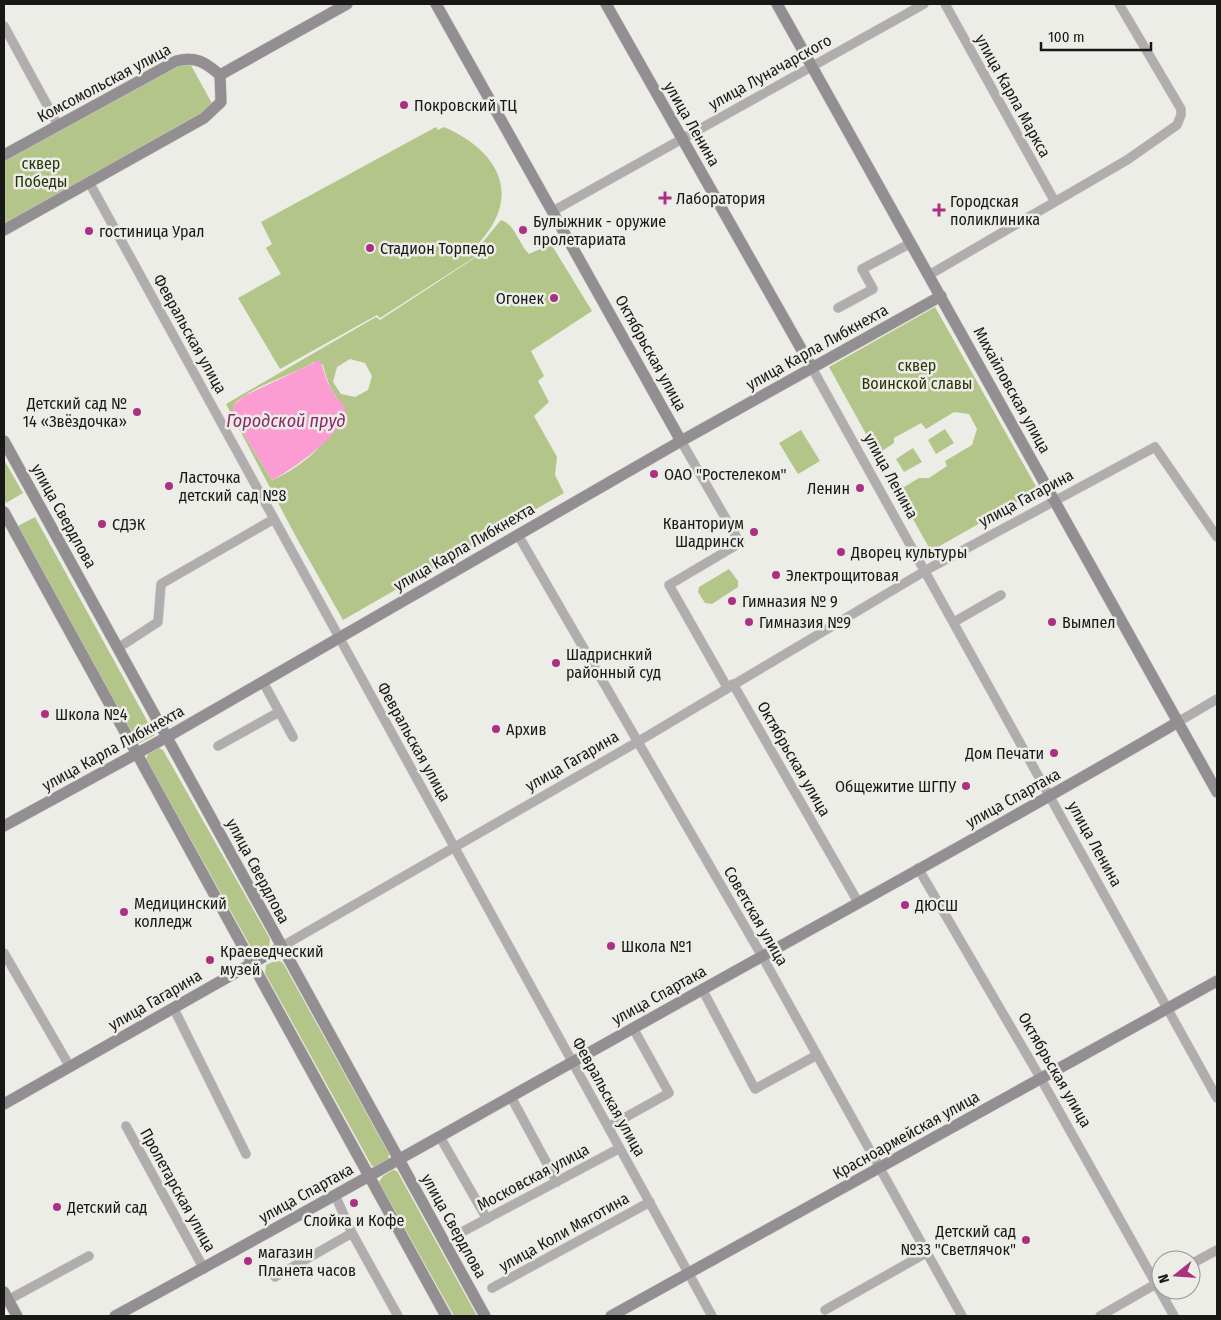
<svg xmlns="http://www.w3.org/2000/svg" width="1221" height="1320" viewBox="0 0 1221 1320" font-family="'Fira Sans Condensed',sans-serif">
	<style>
		.green { fill: #b4c58a; fill-rule: evenodd }
		.water { fill: #fb9dd3 }
		.lines { fill: none; stroke-linecap: round; stroke-linejoin: round }
		.street-casing { stroke: #c9cbc5; stroke-width: 10 }
		.secondary-casing { stroke: #c9cbc5; stroke-width: 12 }
		.street { stroke: #b1adaf; stroke-width: 9 }
		.secondary { stroke: #938e91; stroke-width: 11 }
		.poi-dot { fill: #ac3081; stroke: #ebede6; stroke-width: 2 }
		.labels { text-anchor: middle; dominant-baseline: central; stroke-width: 5; stroke-linejoin: round; paint-order: stroke }
		.street-label { font-size: 16px; fill: #181916; stroke: #ebede6 }
		.poi-label { font-size: 16px; fill: #181916; stroke: #ebede6; text-anchor: start }
		.park-label { font-size: 16px; fill: #2a330a; stroke: #ebede6 }
		.water-label { font-size: 18px; font-style: italic; fill: #8f256b; stroke: #ebede6 }
	</style>
	<rect width="100%" height="100%" fill="#ebede6"/>
	<path class="green" d="M187 58 215 109 4 230V155Z
		M436 127 438 130 444 127C503 153 523 200 474 248L475 257 380 318 377 315 280 369 238 298 281 274 266 248 272 244 261 222Z
		M501 220C516 225 518 243 529 254L551 244 592 311 531 351 544 376 538 381 549 402 534 416 557 457 555 475 564 493 343 620 295 535 226 404 376 317 380 320 476 257 477 249ZM350 359 365 363 372 376 368 390 355 397 341 394 333 382 337 367ZM314 362 323 365C327 381 332 395 345 407 332 440 305 466 272 480L246 438 233 407C242 389 296 374 314 362Z
		M935 307 1038 490 931 551 892 482 896 480 904 487 919 478H929L947 466 945 461 972 445 977 429 969 414 954 412 926 429 921 423 894 438V443L882 451 885 460 882 463 829 367Z
		M945 429 954 443 936 454 928 440Z
		M801 430 820 461 798 474 779 443Z
		M913 448 922 462 904 472 896 459Z
		M4 460 23 493 6 503 4 498Z
		M35 517 155 735 138 744 18 526Z
		M729 569 738 581V587L712 604 705 603 698 592 699 587Z
		M159 748 163 750 270 939 269 948 258 954 252 949 146 759 148 754Z
		M277 960 283 963 389 1154 388 1160 377 1167 372 1166 265 973 266 965Z
		M393 1170 397 1171 477 1316H454L379 1182 383 1176Z"/>
	<path class="water" d="M320 360 327 381 335 396 345 407C349 431 292 470 272 480L246 438 232 407 244 396Z"/>
	<g class="lines">
		<g class="street-casing">
			<path id="street" d="M945 4 1055 202
				M4 26 58 125
				M89 182 712 1316
				M553 211 924 4
				M929 275 1127 160 1177 125 1181 115V109L1119 4
				M838 308 873 289 862 269 911 243
				M812 368 1217 1098
				M681 441 740 543 669 585 727 687
				M518 535 762 956 962 1316
				M954 622 1001 595
				M118 648 158 622 161 584 274 519
				M263 682 293 737
				M733 684 858 902
				M1178 722 1217 699
				M218 746 279 712
				M918 868 1041 1079 1174 1316
				M281 947 639 741 930 568 1155 447 1217 537
				M4 953 70 1067
				M702 989 755 1089 817 1055
				M174 1009 246 1154
				M511 1097 557 1182
				M126 1126 204 1269
				M608 1127 669 1093 633 1028
				M440 1137 487 1219
				M335 1195 352 1233 398 1316
				M460 1233 620 1148
				M1191 1264 1217 1250
				M275 1277 352 1233
				M492 1288 650 1202
				M8 1300 89 1256
				M825 1310 926 1253
				M1100 1316 1161 1281"/>
		</g>
		<g class="secondary-casing">
			<path id="secondary" d="M436 4 681 441
				M606 4 812 368
				M777 4 1217 792
				M220 75 347 4
				M4 155 176 61C196 56 205 62 220 75L221 102 204 118 4 230
				M4 441 485 1316
				M4 512 446 1316
				M4 826 167 737 681 441 941 296
				M4 1104 281 947
				M4 1292 17 1316
				M115 1316C297 1218 475 1116 655 1016 830 918 1006 823 1178 722
				M611 1316 1217 981"/>
		</g>
		<use href="#street" class="street"/>
		<use href="#secondary" class="secondary"/>
	</g>
	<g class="poi-dot">
		<circle cx="404" cy="105" r="5"/>
		<path d="M662.5 190.5h5v5h5v5h-5v5h-5v-5h-5v-5h5z"/>
		<path d="M936.5 202.5h5v5h5v5h-5v5h-5v-5h-5v-5h5z"/>
		<circle cx="523" cy="230" r="5"/>
		<circle cx="89" cy="231" r="5"/>
		<circle cx="370" cy="248" r="5"/>
		<circle cx="554" cy="298" r="5"/>
		<circle cx="137" cy="412" r="5"/>
		<circle cx="654" cy="474" r="5"/>
		<circle cx="169" cy="486" r="5"/>
		<circle cx="860" cy="488" r="5"/>
		<circle cx="102" cy="524" r="5"/>
		<circle cx="754" cy="532" r="5"/>
		<circle cx="841" cy="552" r="5"/>
		<circle cx="776" cy="575" r="5"/>
		<circle cx="732" cy="601" r="5"/>
		<circle cx="749" cy="622" r="5"/>
		<circle cx="1052" cy="622" r="5"/>
		<circle cx="556" cy="663" r="5"/>
		<circle cx="45" cy="714" r="5"/>
		<circle cx="496" cy="729" r="5"/>
		<circle cx="1054" cy="753" r="5"/>
		<circle cx="966" cy="786" r="5"/>
		<circle cx="905" cy="905" r="5"/>
		<circle cx="124" cy="912" r="5"/>
		<circle cx="611" cy="946" r="5"/>
		<circle cx="210" cy="960" r="5"/>
		<circle cx="354" cy="1203" r="5"/>
		<circle cx="57" cy="1207" r="5"/>
		<circle cx="1026" cy="1240" r="5"/>
		<circle cx="248" cy="1261" r="5"/>
	</g>
	<g class="labels">
		<g class="street-label">
			<text transform="translate(770 72) rotate(-29)">улица Луначарского</text>
			<text transform="translate(104 83) rotate(-28)">Комсомольская улица</text>
			<text transform="translate(1013 96) rotate(61)">улица Карла Маркса</text>
			<text transform="translate(692 124) rotate(60)">улица Ленина</text>
			<text transform="translate(190 334) rotate(61)">Февральская улица</text>
			<text transform="translate(817 347) rotate(-29)">улица Карла Либкнехта</text>
			<text transform="translate(651 353) rotate(61)">Октябрьская улица</text>
			<text transform="translate(1012 390) rotate(61)">Михайловская улица</text>
			<text transform="translate(891 476) rotate(61)">улица Ленина</text>
			<text transform="translate(1026 498) rotate(-28)">улица Гагарина</text>
			<text transform="translate(64 516) rotate(61)">улица Свердлова</text>
			<text transform="translate(464 547) rotate(-30)">улица Карла Либкнехта</text>
			<text transform="translate(414 742) rotate(61)">Февральская улица</text>
			<text transform="translate(113 748) rotate(-29)">улица Карла Либкнехта</text>
			<text transform="translate(794 759) rotate(60)">Октябрьская улица</text>
			<text transform="translate(572 761) rotate(-30)">улица Гагарина</text>
			<text transform="translate(1013 798) rotate(-29)">улица Спартака</text>
			<text transform="translate(1095 844) rotate(61)">улица Ленина</text>
			<text transform="translate(258 871) rotate(62)">улица Свердлова</text>
			<text transform="translate(756 916) rotate(60)">Советская улица</text>
			<text transform="translate(659 995) rotate(-29)">улица Спартака</text>
			<text transform="translate(155 1000) rotate(-30)">улица Гагарина</text>
			<text transform="translate(1055 1070) rotate(60)">Октябрьская улица</text>
			<text transform="translate(609 1097) rotate(61)">Февральская улица</text>
			<text transform="translate(906 1135) rotate(-29)">Красноармейская улица</text>
			<text transform="translate(533 1177) rotate(-28)">Московская улица</text>
			<text transform="translate(178 1190) rotate(61)">Пролетарская улица</text>
			<text transform="translate(306 1193) rotate(-29)">улица Спартака</text>
			<text transform="translate(454 1226) rotate(61)">улица Свердлова</text>
			<text transform="translate(564 1232) rotate(-29)">улица Коли Мяготина</text>
		</g>
		<g class="poi-label">
			<text x="414" y="105">Покровский ТЦ</text>
			<text x="676" y="198">Лаборатория</text>
			<text x="950" y="201">Городская<tspan x="950" dy="18">поликлиника</tspan></text>
			<text x="533" y="221">Булыжник - оружие<tspan x="533" dy="18">пролетариата</tspan></text>
			<text x="99" y="231">гостиница Урал</text>
			<text x="380" y="248">Стадион Торпедо</text>
			<text x="544" y="298" text-anchor="end">Огонек</text>
			<text x="127" y="403" text-anchor="end">Детский сад №<tspan x="127" dy="18">14 «Звёздочка»</tspan></text>
			<text x="664" y="474">ОАО "Ростелеком"</text>
			<text x="179" y="477">Ласточка<tspan x="179" dy="18">детский сад №8</tspan></text>
			<text x="850" y="488" text-anchor="end">Ленин</text>
			<text x="744" y="523" text-anchor="end">Кванториум<tspan x="744" dy="18">Шадринск</tspan></text>
			<text x="112" y="524">СДЭК</text>
			<text x="851" y="552">Дворец культуры</text>
			<text x="786" y="575">Электрощитовая</text>
			<text x="742" y="601">Гимназия № 9</text>
			<text x="759" y="622">Гимназия №9</text>
			<text x="1062" y="622">Вымпел</text>
			<text x="566" y="654">Шадриснкий<tspan x="566" dy="18">районный суд</tspan></text>
			<text x="55" y="714">Школа №4</text>
			<text x="506" y="729">Архив</text>
			<text x="1044" y="753" text-anchor="end">Дом Печати</text>
			<text x="956" y="786" text-anchor="end">Общежитие ШГПУ</text>
			<text x="134" y="903">Медицинский<tspan x="134" dy="18">колледж</tspan></text>
			<text x="915" y="905">ДЮСШ</text>
			<text x="621" y="946">Школа №1</text>
			<text x="220" y="951">Краеведческий<tspan x="220" dy="18">музей</tspan></text>
			<text x="67" y="1207">Детский сад</text>
			<text x="354" y="1220" text-anchor="middle">Слойка и Кофе</text>
			<text x="1016" y="1231" text-anchor="end">Детский сад<tspan x="1016" dy="18">№33 "Светлячок"</tspan></text>
			<text x="258" y="1252">магазин<tspan x="258" dy="18">Планета часов</tspan></text>
		</g>
		<g class="park-label">
			<text x="41" y="163">сквер<tspan x="41" dy="18">Победы</tspan></text>
			<text x="917" y="365">сквер<tspan x="917" dy="18">Воинской славы</tspan></text>
		</g>
		<g class="water-label">
			<text x="286" y="421">Городской пруд</text>
		</g>
	</g>
	<rect width="1221" height="1320" fill="none" stroke="#181916" stroke-width="10"/>
	<g transform="translate(1176 1275) rotate(253)"><circle r="24" fill="#ebede6" stroke="#979893"/>
	<path d="M0-4L9 19L0 12L-9 19Z" fill="#ac3081"/>
	<text y="-8" font-size="14" font-weight="bold" text-anchor="middle" fill="#181916">N</text>
	</g>
	<path d="M1041 42v8h110v-8" fill="none" stroke="#181916" stroke-width="2.5"/>
	<text x="1048" y="42" font-size="15" fill="#181916" stroke="#ebede6" stroke-width="4" paint-order="stroke">100 m</text>
</svg>
